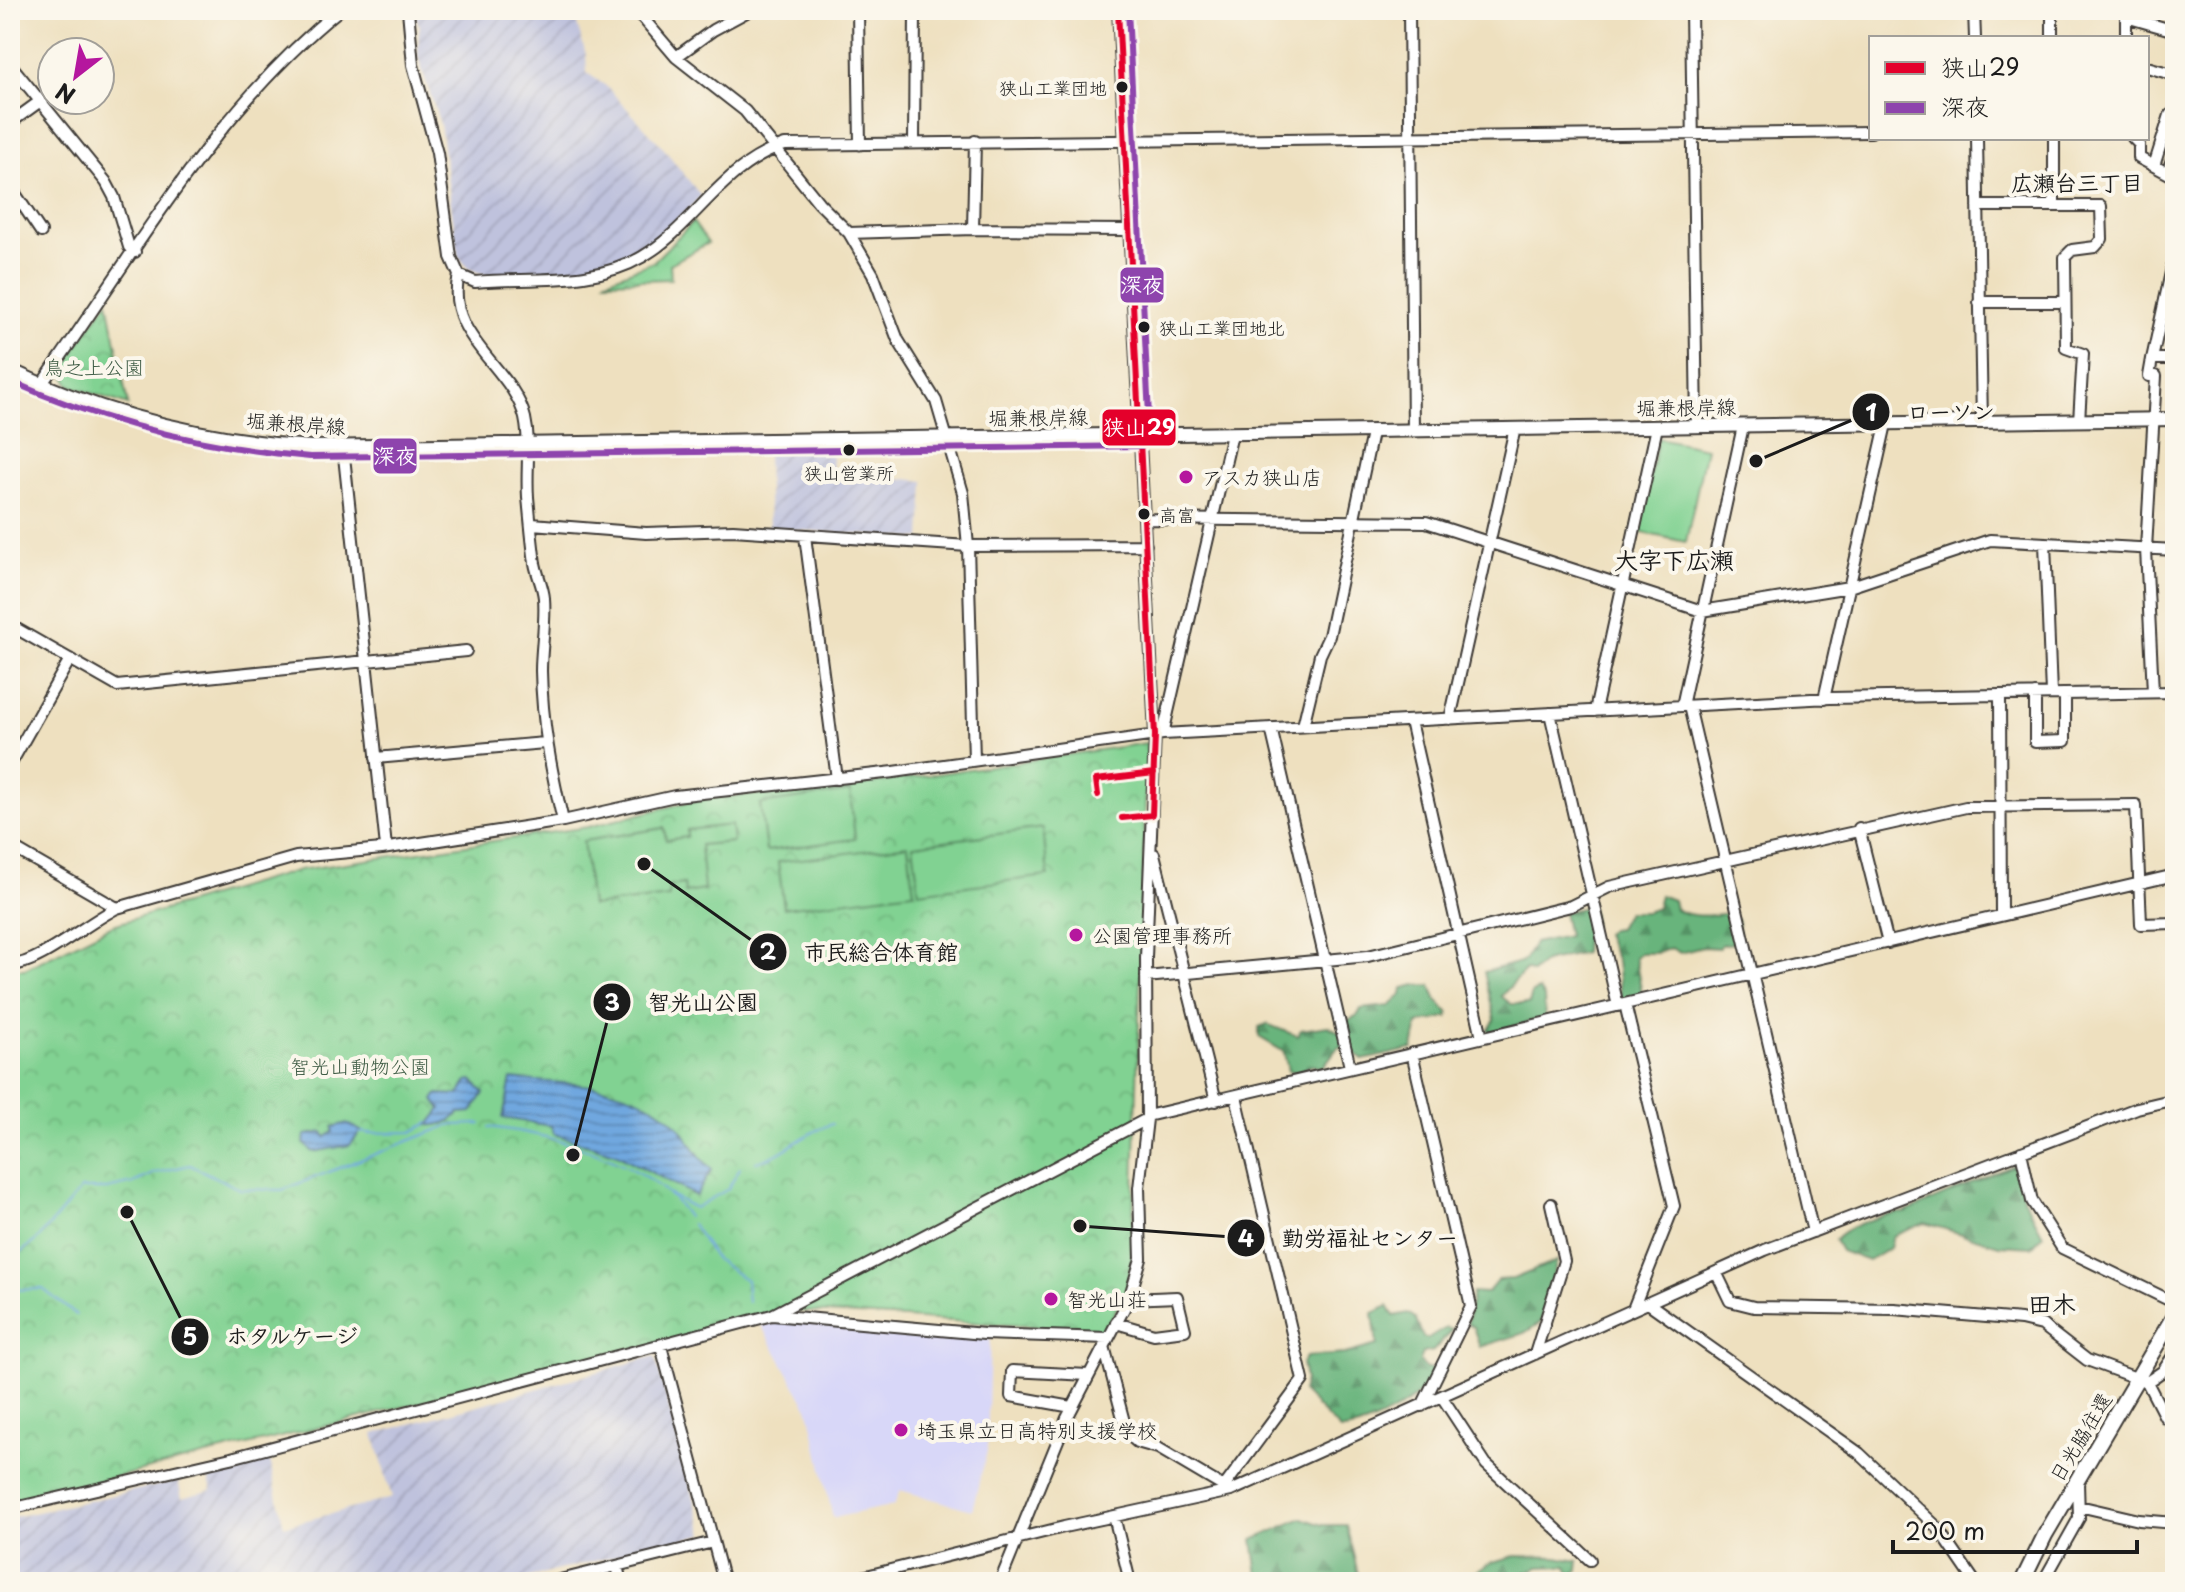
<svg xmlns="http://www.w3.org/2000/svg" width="2185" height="1592" viewBox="0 0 2185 1592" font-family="'Playpen Sans','Klee One',sans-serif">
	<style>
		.built { fill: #d8d7f8 }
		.industrial { fill: url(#industrial-furrows) }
		.forest { fill: url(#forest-firs); stroke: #42684c; stroke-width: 2 }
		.park { fill: url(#park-crowns); stroke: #4e7757; stroke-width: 2 }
		.pitch { fill: #81d292; stroke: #4e7757; stroke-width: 2 }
		.water { fill: url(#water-rules); stroke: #46627e; stroke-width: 2 }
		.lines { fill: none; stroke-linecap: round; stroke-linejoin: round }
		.stream { stroke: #70a7df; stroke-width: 2 }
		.minor-casing { stroke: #3c3934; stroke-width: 14 }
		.major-casing { stroke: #3c3934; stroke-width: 16 }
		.highway-casing { stroke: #3c3934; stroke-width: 18 }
		.minor { stroke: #fff; stroke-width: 10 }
		.major { stroke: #fff; stroke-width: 12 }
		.highway { stroke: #fff; stroke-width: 14 }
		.bus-1-casing { stroke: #fbf7ec; stroke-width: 12 }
		.bus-2-casing { stroke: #fbf7ec; stroke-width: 12 }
		.bus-1 { stroke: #e4002b; stroke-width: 6 }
		.bus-2 { stroke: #8e44ad; stroke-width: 6 }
		.bus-dot { fill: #1c1c1c; stroke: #fbf7ec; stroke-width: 3 }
		.poi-dot { fill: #b5179e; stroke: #fbf7ec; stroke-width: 3 }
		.labels { text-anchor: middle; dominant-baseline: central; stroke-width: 8; stroke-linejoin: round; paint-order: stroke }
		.bus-label { font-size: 18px; fill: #1c1c1c; stroke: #fbf7ec; text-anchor: start }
		.park-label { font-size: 20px; fill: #3f5c45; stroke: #fbf7ec }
		.street-label { font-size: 20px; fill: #1c1c1c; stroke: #fbf7ec }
		.poi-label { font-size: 20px; fill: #1c1c1c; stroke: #fbf7ec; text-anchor: start }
		.neighbourhood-label { font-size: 22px; font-weight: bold; fill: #1c1c1c; stroke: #fbf7ec }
		.quarter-label { font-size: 24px; font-weight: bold; fill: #1c1c1c; stroke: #fbf7ec }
		.leader { fill: none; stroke: #1c1c1c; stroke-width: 3 }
		.callout-dot { fill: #1c1c1c; stroke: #fbf7ec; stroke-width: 3 }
		.mark-label { font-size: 24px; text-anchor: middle; font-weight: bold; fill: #fff }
		.callout-label { font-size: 22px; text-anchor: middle; font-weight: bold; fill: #1c1c1c; stroke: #fbf7ec; stroke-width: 8; stroke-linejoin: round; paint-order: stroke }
		.line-badge { stroke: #fbf7ec; stroke-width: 3 }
		.badge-label { font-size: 22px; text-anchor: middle; font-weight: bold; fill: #fff }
	</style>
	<defs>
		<pattern id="industrial-furrows" width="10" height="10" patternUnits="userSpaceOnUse" patternTransform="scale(2)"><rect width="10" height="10" fill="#bfc2dd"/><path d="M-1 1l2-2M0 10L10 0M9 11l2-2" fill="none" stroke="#a4a6bd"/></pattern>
		<pattern id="forest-firs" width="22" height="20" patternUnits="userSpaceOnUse" patternTransform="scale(2)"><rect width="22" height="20" fill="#68b47c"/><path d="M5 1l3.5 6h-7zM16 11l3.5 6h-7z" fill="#559265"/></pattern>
		<pattern id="park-crowns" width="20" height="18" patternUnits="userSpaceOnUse" patternTransform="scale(2)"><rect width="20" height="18" fill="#81d292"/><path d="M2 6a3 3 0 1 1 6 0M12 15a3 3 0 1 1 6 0" fill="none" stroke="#6fb47d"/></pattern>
		<pattern id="water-rules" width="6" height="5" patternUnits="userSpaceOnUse" patternTransform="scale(2)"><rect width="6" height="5" fill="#70a7df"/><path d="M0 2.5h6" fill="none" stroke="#5b87b4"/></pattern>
	</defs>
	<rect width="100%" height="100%" fill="#fbf7ec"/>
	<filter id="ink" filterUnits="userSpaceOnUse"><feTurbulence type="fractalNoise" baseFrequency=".0125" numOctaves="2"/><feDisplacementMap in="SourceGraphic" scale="16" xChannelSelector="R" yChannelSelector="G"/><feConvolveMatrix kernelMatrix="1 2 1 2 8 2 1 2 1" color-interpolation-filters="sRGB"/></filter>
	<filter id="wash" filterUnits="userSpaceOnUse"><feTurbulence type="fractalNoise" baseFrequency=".006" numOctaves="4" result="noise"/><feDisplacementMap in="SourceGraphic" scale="32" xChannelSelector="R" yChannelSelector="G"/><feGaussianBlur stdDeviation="1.8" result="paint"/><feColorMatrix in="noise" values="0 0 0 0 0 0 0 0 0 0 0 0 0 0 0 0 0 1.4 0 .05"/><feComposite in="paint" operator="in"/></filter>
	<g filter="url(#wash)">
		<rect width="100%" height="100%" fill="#eee0bf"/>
		<path class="built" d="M788 1320 990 1339 987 1451 972 1510 900 1490 894 1505 833 1518 809 1410 761 1325Z"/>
		<path class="industrial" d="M414 10H573L586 55 587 73 606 86 661 145 701 196 657 242 624 262 594 272 489 276 469 269 458 256 440 124 418 57 419 26Z
			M831 451 833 471 924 481 921 539 769 528 767 452Z
			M655 1356 704 1534 510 1582H10V1518L178 1481 182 1498 212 1490 207 1474 269 1458 284 1526 392 1498 374 1434Z"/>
		<path class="forest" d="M1660 895 1673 900 1675 909C1694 919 1710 915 1730 913L1737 919 1740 942 1721 945 1719 948 1703 947 1680 953 1671 948 1658 953H1641L1635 957 1642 993 1640 997 1621 999 1617 961 1605 934 1610 929 1618 928 1627 912H1646L1657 908Z
			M1591 906 1594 924 1585 936 1584 953 1544 962 1532 973 1526 970 1501 996 1511 1004H1529L1532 993 1539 990 1544 997 1545 1018 1492 1032 1488 1030 1495 1020 1484 972 1524 961 1534 943 1568 936 1563 912Z
			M1416 985H1431L1436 999 1449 1013 1448 1017 1418 1024 1413 1049 1363 1060 1350 1048 1338 1047 1322 1068 1312 1065 1297 1072 1288 1071 1284 1052 1259 1037V1027L1267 1024 1297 1036 1301 1030 1328 1026 1343 1034 1345 1022 1358 1015 1361 1009 1390 1006 1402 995 1403 988Z
			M2014 1165 2018 1169 2023 1197 2043 1235 2032 1247 1999 1245 1925 1223 1893 1236 1890 1248 1868 1261 1841 1251 1835 1240C1843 1227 1889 1212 1904 1213Z
			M1557 1261 1541 1322 1524 1333 1480 1347 1473 1327 1467 1323 1473 1292 1487 1293 1498 1280 1513 1279Z
			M1388 1306 1394 1316 1408 1313 1415 1318 1423 1337 1428 1339 1446 1328 1452 1330 1433 1351 1423 1353 1420 1361 1426 1369H1434C1433 1396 1365 1431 1340 1430L1302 1392 1305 1380 1302 1363 1306 1357 1345 1354 1377 1345 1373 1313Z
			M1302 1518 1323 1525H1346L1360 1582H1259L1253 1540Z
			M1515 1556 1557 1557 1579 1561 1578 1570 1571 1575 1567 1566 1539 1567 1508 1579V1582H1460L1492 1562Z"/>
		<path class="park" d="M693 222 708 243 670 264 671 279 604 281 653 262Z
			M108 301 128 405 70 386 61 369Z
			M1147 743 1132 1259 1127 1288 1105 1331 796 1311 10 1503V969H25L113 925 299 870 588 827 704 798 833 789Z"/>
		<path class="pitch" d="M1658 438 1706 448 1686 542 1638 532Z
			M850 791 855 839 766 851 760 804Z
			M731 825 733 842 700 845 704 890 685 893 684 884 669 886V897L591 906 583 841 664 828 666 840 687 837V830Z
			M1043 828 1048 876 919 892 913 845Z
			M908 845 914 892 784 908 778 862Z"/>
		<path class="water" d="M511 1079C570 1085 631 1080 677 1125 690 1139 696 1156 712 1169L696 1196 615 1153 554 1134 551 1126 503 1118Z
			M472 1080 484 1093 472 1112 459 1113C453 1122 439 1126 429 1125L441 1109 434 1100 438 1094 459 1095 467 1081Z
			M347 1123 361 1131 350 1145 313 1152 304 1143 305 1135 323 1132 326 1137 333 1132V1127Z"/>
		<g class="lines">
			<path class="stream" d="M489 1127C551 1134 653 1161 688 1217
				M360 1133 365 1132
				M367 1133 412 1132 429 1123
				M393 1147 450 1125 481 1124
				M756 1162C784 1156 804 1132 832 1124
				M131 1184 155 1173 190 1165 240 1189 282 1190 391 1148
				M670 1195 695 1208 728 1189 740 1168
				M692 1224 715 1259 746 1280 748 1302
				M10 1261 39 1238 81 1189H107L129 1184
				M10 1290 43 1289 76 1315"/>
		</g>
	</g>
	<g filter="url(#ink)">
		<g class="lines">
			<g class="minor-casing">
				<path id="minor" d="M408 10 413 65 437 153 451 257 459 275 475 282C530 277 593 286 642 257 696 225 722 165 785 145L1871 132
					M636 10 676 57 745 111 819 203 849 233 873 274 898 340 936 401 963 493 968 546 974 760
					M858 10 860 145
					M1409 10 1413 431
					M1691 10 1697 427
					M1974 10 1975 38
					M2052 10V38
					M2126 12V38
					M2126 17 2175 31
					M676 57 713 30 750 10
					M10 64 106 182 114 197 129 247 135 252
					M2147 67 2175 75
					M10 123 39 102
					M1977 138 1982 423
					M2054 138V206
					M2133 138 2139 144V158L2175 177
					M914 143 915 10
					M2154 166 2170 115 2175 116
					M2167 173 2175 152
					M10 186 41 232
					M1978 206H2101L2102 239 2095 247 2072 250 2065 257 2066 348 2083 354 2079 421
					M973 229 1130 230
					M849 233 973 229 975 141
					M459 275C443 336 513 367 525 418 531 445 526 470 528 497 530 518 532 542 535 563 537 575 543 586 544 598 546 622 541 647 541 671 542 723 551 770 563 821
					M1979 302H2065
					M2152 359 2175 254
					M41 385C133 256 214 111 339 10
					M343 447 386 847
					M1145 519 1426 522 1702 611 1849 587 1990 540 2175 550
					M532 524 646 533 733 530 968 546 1146 545
					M805 536 837 779
					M2045 543 2051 694
					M10 625 117 686 466 651
					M2153 692 2146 549 2156 376H2149L2152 359H2175
					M2035 694V742L2065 741V694
					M2000 695 2001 915
					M1824 699 1886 424
					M1682 706 1743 426
					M1689 706 1813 1232
					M1595 711 1657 427
					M1550 713 1618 1006
					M1450 719 1515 428
					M1410 721 1482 1037
					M1303 726 1320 655 1329 636 1372 433
					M1271 728 1350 1067
					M1163 734 1232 434
					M376 758 545 743
					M10 765 70 659
					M1859 828 1888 943
					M10 846 117 908
					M1154 854 1216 1101
					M10 965C37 966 88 922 117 908L296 857 382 849 563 821 675 796 894 772 1163 734 1830 698 2175 692
					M1146 977 1368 956 1571 906 1609 887 1966 807 2136 805 2141 924 2175 923
					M1625 1004 1674 1206 1633 1309
					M1412 1053 1471 1306 1422 1406
					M1147 1116 2175 875
					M2021 1152 2032 1201 2062 1248 2175 1303
					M1716 1272 1730 1301 1754 1307 1894 1309 2021 1320 2042 1325 2087 1360 2147 1382 2165 1417 2175 1426
					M1648 1303 1859 1453 1938 1528 1975 1582
					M772 1315 1147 1119
					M1116 1323 1154 1334 1185 1330 1177 1297 1129 1299
					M661 1346 724 1582
					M1104 1346 1127 1433 1137 1442 1158 1448 1229 1490
					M1535 1354 1564 1261 1551 1204
					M2147 1382 2163 1371 2175 1353
					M1442 1397 1486 1464 1590 1560
					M1072 1407 1011 1396 1012 1371 1088 1375
					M1224 1487 1303 1380 1236 1096
					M2079 1506 2139 1520 2175 1523
					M10 1509 231 1458 772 1315 984 1334 1108 1338
					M1114 1516 1130 1582
					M617 1566 621 1582
					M552 1582 713 1542
					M842 1582 1064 1527 1231 1491 1765 1250 2137 1108 2175 1099
					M1000 1582 1067 1418 1129 1299 1141 1259 1139 1188 1147 1119 1146 958 1155 735 1118 10
					M2043 1582 2079 1518 2078 1482"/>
			</g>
			<g class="major-casing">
				<path id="major" d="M10 370C106 416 205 440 311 447L2175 419"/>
			</g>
			<g class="highway-casing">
				<path id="highway" d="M2022 1582 2045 1535 2175 1314"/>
			</g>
			<use href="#minor" class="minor"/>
			<use href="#major" class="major"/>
			<use href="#highway" class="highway"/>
			<g class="bus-1-casing">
				<path id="bus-1" d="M1118 10 1155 735 1152 815 1122 818
					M1098 795 1096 780 1154 773"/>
			</g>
			<g class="bus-2-casing">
				<path id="bus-2" d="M10 381C107 424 205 448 310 457L1143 446 1150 435 1128 10"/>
			</g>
			<use href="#bus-1" class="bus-1"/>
			<use href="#bus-2" class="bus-2"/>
		</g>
	</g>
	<g class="bus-dot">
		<circle cx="1122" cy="87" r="7"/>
		<circle cx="1144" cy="327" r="7"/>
		<circle cx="849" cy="450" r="7"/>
		<circle cx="1144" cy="514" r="7"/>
	</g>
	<g class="poi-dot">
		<circle cx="1186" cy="477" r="8"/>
		<circle cx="1076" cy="935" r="8"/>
		<circle cx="1051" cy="1299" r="8"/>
		<circle cx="901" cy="1430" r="8"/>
	</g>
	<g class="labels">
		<g class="bus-label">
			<text x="1107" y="87" text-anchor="end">狭山工業団地</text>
			<text x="1159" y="327">狭山工業団地北</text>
			<text x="849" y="472" text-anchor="middle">狭山営業所</text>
			<text x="1159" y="514">高富</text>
		</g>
		<g class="park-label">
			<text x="94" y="367">鳥之上公園</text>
			<text x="360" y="1066">智光山動物公園</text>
		</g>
		<g class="street-label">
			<text transform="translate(1686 407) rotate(-1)">堀兼根岸線</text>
			<text transform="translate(1038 417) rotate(-1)">堀兼根岸線</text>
			<text transform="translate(296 423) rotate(4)">堀兼根岸線</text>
			<text transform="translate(2080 1437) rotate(-59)">日光脇往還</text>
		</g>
		<g class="poi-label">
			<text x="1202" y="477">アスカ狭山店</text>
			<text x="1092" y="935">公園管理事務所</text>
			<text x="1067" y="1299">智光山荘</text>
			<text x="917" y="1430">埼玉県立日高特別支援学校</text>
		</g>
		<g class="neighbourhood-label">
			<text x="2077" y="181">広瀬台三丁目</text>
		</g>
		<g class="quarter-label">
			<text x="1674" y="559">大字下広瀬</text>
			<text x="2052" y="1303">田木</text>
		</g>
	</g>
	<path class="leader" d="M1756 461L1871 412M644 864L768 952M573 1155L612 1002M1080 1226L1246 1238M127 1212L190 1337"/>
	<g class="callout-dot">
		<circle cx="1756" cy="461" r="8"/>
		<circle cx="644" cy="864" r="8"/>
		<circle cx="573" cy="1155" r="8"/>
		<circle cx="1080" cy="1226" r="8"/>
		<circle cx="127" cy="1212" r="8"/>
		<circle cx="1871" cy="412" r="20"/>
		<circle cx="768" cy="952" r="20"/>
		<circle cx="612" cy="1002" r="20"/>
		<circle cx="1246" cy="1238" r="20"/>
		<circle cx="190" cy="1337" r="20"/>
	</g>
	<g class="mark-label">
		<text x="1871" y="421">1</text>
		<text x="768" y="960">2</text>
		<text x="612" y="1011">3</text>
		<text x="1246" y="1247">4</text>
		<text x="190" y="1345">5</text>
	</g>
	<g class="callout-label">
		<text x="1951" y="420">ローソン</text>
		<text x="881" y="960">市民総合体育館</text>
		<text x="703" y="1010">智光山公園</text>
		<text x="1370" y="1246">勤労福祉センター</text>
		<text x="292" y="1344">ホタルケージ</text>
	</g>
	<g class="line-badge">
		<rect x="1119" y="266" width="46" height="38" rx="8" fill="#8e44ad"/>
		<rect x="1101" y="408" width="76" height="39" rx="8" fill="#e4002b"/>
		<rect x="372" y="437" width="46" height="38" rx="8" fill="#8e44ad"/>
	</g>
	<g class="badge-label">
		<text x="1142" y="293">深夜</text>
		<text x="1139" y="435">狭山29</text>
		<text x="395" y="464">深夜</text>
	</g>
	<rect width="2185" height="1592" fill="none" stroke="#fbf7ec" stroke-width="40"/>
	<rect x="1869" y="36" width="280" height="104" fill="#fbf7ec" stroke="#a29f99" stroke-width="2"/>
	<rect x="1885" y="62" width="40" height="12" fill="#e4002b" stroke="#a29f99" stroke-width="2"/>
	<text x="1941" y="76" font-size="24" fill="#1c1c1c">狭山29</text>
	<rect x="1885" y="102" width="40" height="12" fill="#8e44ad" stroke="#a29f99" stroke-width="2"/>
	<text x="1941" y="116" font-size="24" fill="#1c1c1c">深夜</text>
	<g transform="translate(76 76) rotate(211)"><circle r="38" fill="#fbf7ec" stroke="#a29f99" stroke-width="2"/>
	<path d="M0-6L14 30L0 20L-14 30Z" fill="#b5179e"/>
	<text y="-12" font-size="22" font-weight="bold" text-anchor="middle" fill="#1c1c1c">N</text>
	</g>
	<path d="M1893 1540v12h244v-12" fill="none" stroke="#1c1c1c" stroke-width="4"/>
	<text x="1905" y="1540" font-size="24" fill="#1c1c1c" stroke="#fbf7ec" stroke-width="6" paint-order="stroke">200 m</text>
</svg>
